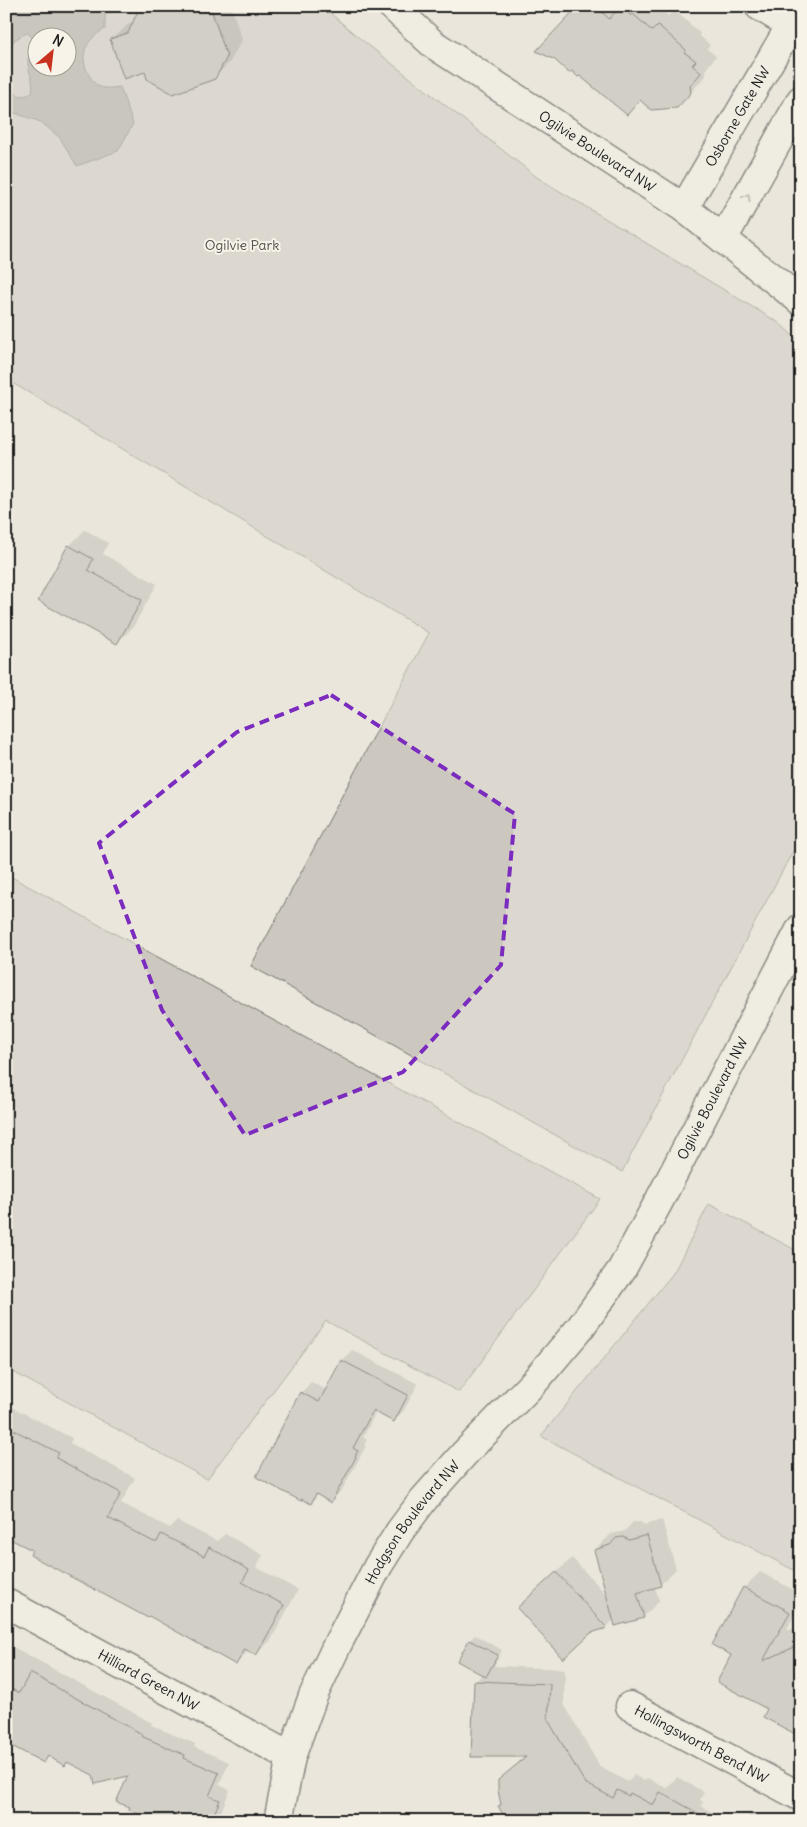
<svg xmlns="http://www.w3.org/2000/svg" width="807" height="1827" viewBox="0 0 807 1827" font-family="Delius,sans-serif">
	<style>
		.green { fill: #ccc8c0; stroke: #74726e; fill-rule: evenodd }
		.water { fill: #a3a19a; stroke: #6d6c68; fill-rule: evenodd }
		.shadow { fill: #0003; fill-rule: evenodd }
		.building { fill: #b6b4ac; stroke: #1c1c1c }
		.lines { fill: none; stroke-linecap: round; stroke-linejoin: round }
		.minor-casing { stroke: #1c1c1c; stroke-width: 31 }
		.minor { stroke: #f7f3e8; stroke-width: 28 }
		.oneway { stroke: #94928c }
		.marked { fill: none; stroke: #7b2cbf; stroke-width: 4; stroke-dasharray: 10 6; stroke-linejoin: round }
		.labels { text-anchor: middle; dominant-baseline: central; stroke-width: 4; stroke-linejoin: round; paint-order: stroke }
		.street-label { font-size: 14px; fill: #1c1c1c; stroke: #f7f3e8 }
		.park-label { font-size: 14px; fill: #51504d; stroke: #f7f3e8 }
	</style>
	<rect width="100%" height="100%" fill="#eae6dc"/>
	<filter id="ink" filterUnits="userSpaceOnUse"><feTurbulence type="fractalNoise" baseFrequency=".02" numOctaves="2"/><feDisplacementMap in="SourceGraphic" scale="10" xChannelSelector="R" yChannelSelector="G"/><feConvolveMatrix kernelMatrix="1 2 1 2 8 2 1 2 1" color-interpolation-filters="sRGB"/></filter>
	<g filter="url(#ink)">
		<path class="green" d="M6 6H322L358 37 538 178 779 323 801 343V836L622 1172 251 966 429 633 6 379ZM38 38H68V68H38Z
			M6 874 600 1199 459 1392 326 1321 207 1479 6 1368Z
			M709 1204 801 1253V1574L541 1436 674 1272Z"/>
		<path class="water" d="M15 6H105V29C86 39 78 55 89 75 92 79 94 84 100 87 106 89 113 88 120 87L133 124 118 151 77 166 60 138 41 122 6 110V77L10 87 17 95 24 96 32 92C35 79 27 72 28 60 29 52 34 48 34 40L28 33C18 36 11 42 6 51V23ZM38 38H68V68H38Z"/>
		<path class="shadow" d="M141 6H231L242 40 230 62 214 78 146 70 112 40 128 24 134 21Z
			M580 6H618L619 11 623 6H658L668 16 674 10 700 33 699 35 710 45 707 49 716 56 706 69V76L677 107 641 99 627 113Z
			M85 530 108 543 103 554 157 584 133 627 117 643 39 601 69 546Z
			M801 1068V1095L792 1094 795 1074Z
			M352 1350 418 1384 404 1410 394 1421 376 1412 363 1437 367 1440 364 1445 366 1446 342 1490 331 1501 318 1494 310 1502 301 1393 311 1382 326 1390 342 1361Z
			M6 1404 72 1438 70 1443 135 1478 121 1503 170 1528 177 1521 217 1541 225 1534 263 1555 256 1567 298 1590 271 1640 256 1654 249 1650 236 1664 6 1534Z
			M662 1520 676 1569 660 1585 655 1587 659 1601 643 1617 614 1619 607 1627 590 1632 534 1593 572 1558 608 1596 595 1550 611 1534 625 1531 633 1522H640L645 1525ZM634 1587H636L642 1608H640Z
			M760 1572 801 1594V1603L787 1629H801V1736L769 1708 733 1654 744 1588Z
			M475 1635 502 1650 494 1666 565 1669 564 1704 600 1767 628 1782 634 1775 644 1781 647 1778 666 1788 677 1777 704 1792 700 1800 703 1802 701 1806 727 1821H571L502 1804 499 1781 526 1755 475 1682 483 1674 470 1640Z
			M6 1643 152 1723 151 1725 195 1744 194 1747 229 1762 219 1785 230 1790 217 1821H157L130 1774H94L68 1761 49 1756 44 1761 10 1743 6 1747Z
			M750 1814 763 1821H744Z"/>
		<path class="building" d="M140 6H210L227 57 215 79 173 94 147 79 145 72 124 79 110 39 128 33Z
			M578 6H596L609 19 621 6 631 16 633 14 652 31 658 25 686 50 684 52 696 61 692 65 701 73 690 86 691 93 677 108 651 110 640 100 627 115 580 76 578 77 572 71 569 73 555 60 536 51Z
			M68 545 93 559 88 570 142 600 117 644 38 601Z
			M341 1360 408 1395 394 1422 373 1411 353 1448 358 1451 355 1456 356 1457 331 1503 316 1494 311 1504 302 1499 301 1501 256 1477 300 1392 319 1402Z
			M6 1426 59 1453 56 1458 121 1493 108 1518 154 1542H157L161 1534 204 1556 209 1547 249 1570 242 1582 284 1605 256 1656 245 1649 236 1665 149 1616 148 1618 30 1555 32 1550 6 1537Z
			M647 1535 661 1586 637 1593 644 1618 615 1626 594 1550 610 1545 616 1538 623 1537 629 1540Z
			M556 1572 607 1628 591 1633 563 1659 517 1608Z
			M743 1587 790 1612 763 1661 801 1644V1737L763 1717 767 1709 717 1682 731 1655 712 1645Z
			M469 1640 498 1655 486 1677 457 1661Z
			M30 1673 142 1734 141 1736 185 1755 184 1758 219 1773 209 1796 220 1800 211 1821H154L129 1810 130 1807 116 1802 128 1776 95 1784 93 1775 67 1762 65 1766 48 1756 44 1763 6 1743V1686L19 1693Z
			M474 1681 550 1684 548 1720 585 1783 613 1798 617 1790 629 1796 630 1793 653 1805 660 1792 712 1821H507L498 1806 501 1805 498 1790V1780L526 1757H471Z"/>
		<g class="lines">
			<g class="minor-casing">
				<g id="minor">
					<path id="s1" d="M392 6 433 44 684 208 801 301"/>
					<path d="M759 6 801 31"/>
					<path id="s2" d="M684 208 791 25"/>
					<path d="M723 239 801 100"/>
					<path id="s3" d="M6 1603 291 1757"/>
					<path id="s4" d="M630 1706 801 1797"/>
					<path id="s5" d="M278 1821 291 1757 313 1696 338 1643 378 1566 400 1531 424 1499 464 1454 535 1381 580 1328 622 1269 658 1203 801 928"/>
				</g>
			</g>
			<use href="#minor" class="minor"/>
		</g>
		<defs><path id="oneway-chevron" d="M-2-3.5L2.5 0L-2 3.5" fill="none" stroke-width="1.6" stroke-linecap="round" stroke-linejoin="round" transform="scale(1.25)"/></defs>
		<use class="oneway" href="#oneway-chevron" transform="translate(747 197) rotate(-61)"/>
	</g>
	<path d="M0 0H807V1827H0ZM331 695 515 814 501 965 403 1072 245 1135 162 1010 99 843 237 732Z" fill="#eae6dc" fill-opacity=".55" fill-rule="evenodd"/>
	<path class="marked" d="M331 695 515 814 501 965 403 1072 245 1135 162 1010 99 843 237 732Z"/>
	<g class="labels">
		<g class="street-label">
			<text stroke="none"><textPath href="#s2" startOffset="106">Osborne Gate NW</textPath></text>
			<text stroke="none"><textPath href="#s1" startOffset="252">Ogilvie Boulevard NW</textPath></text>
			<text stroke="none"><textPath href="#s5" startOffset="854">Ogilvie Boulevard NW</textPath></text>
			<text stroke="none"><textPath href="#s5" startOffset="331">Hodgson Boulevard NW</textPath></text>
			<text stroke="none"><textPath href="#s3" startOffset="162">Hilliard Green NW</textPath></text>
			<text stroke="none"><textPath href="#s4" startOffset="81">Hollingsworth Bend NW</textPath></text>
		</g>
		<g class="park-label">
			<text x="242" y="245">Ogilvie Park</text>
		</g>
	</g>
	<rect width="807" height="1827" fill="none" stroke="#f7f3e8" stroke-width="25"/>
	<rect x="12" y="12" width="782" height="1802" fill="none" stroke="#1c1c1c" stroke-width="2" filter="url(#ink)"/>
	<g transform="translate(52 52) rotate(28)"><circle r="24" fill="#f7f3e8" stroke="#9f9d96"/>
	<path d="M0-4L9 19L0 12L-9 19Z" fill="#c8321e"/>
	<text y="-8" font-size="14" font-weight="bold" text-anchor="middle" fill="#1c1c1c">N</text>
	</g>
</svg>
